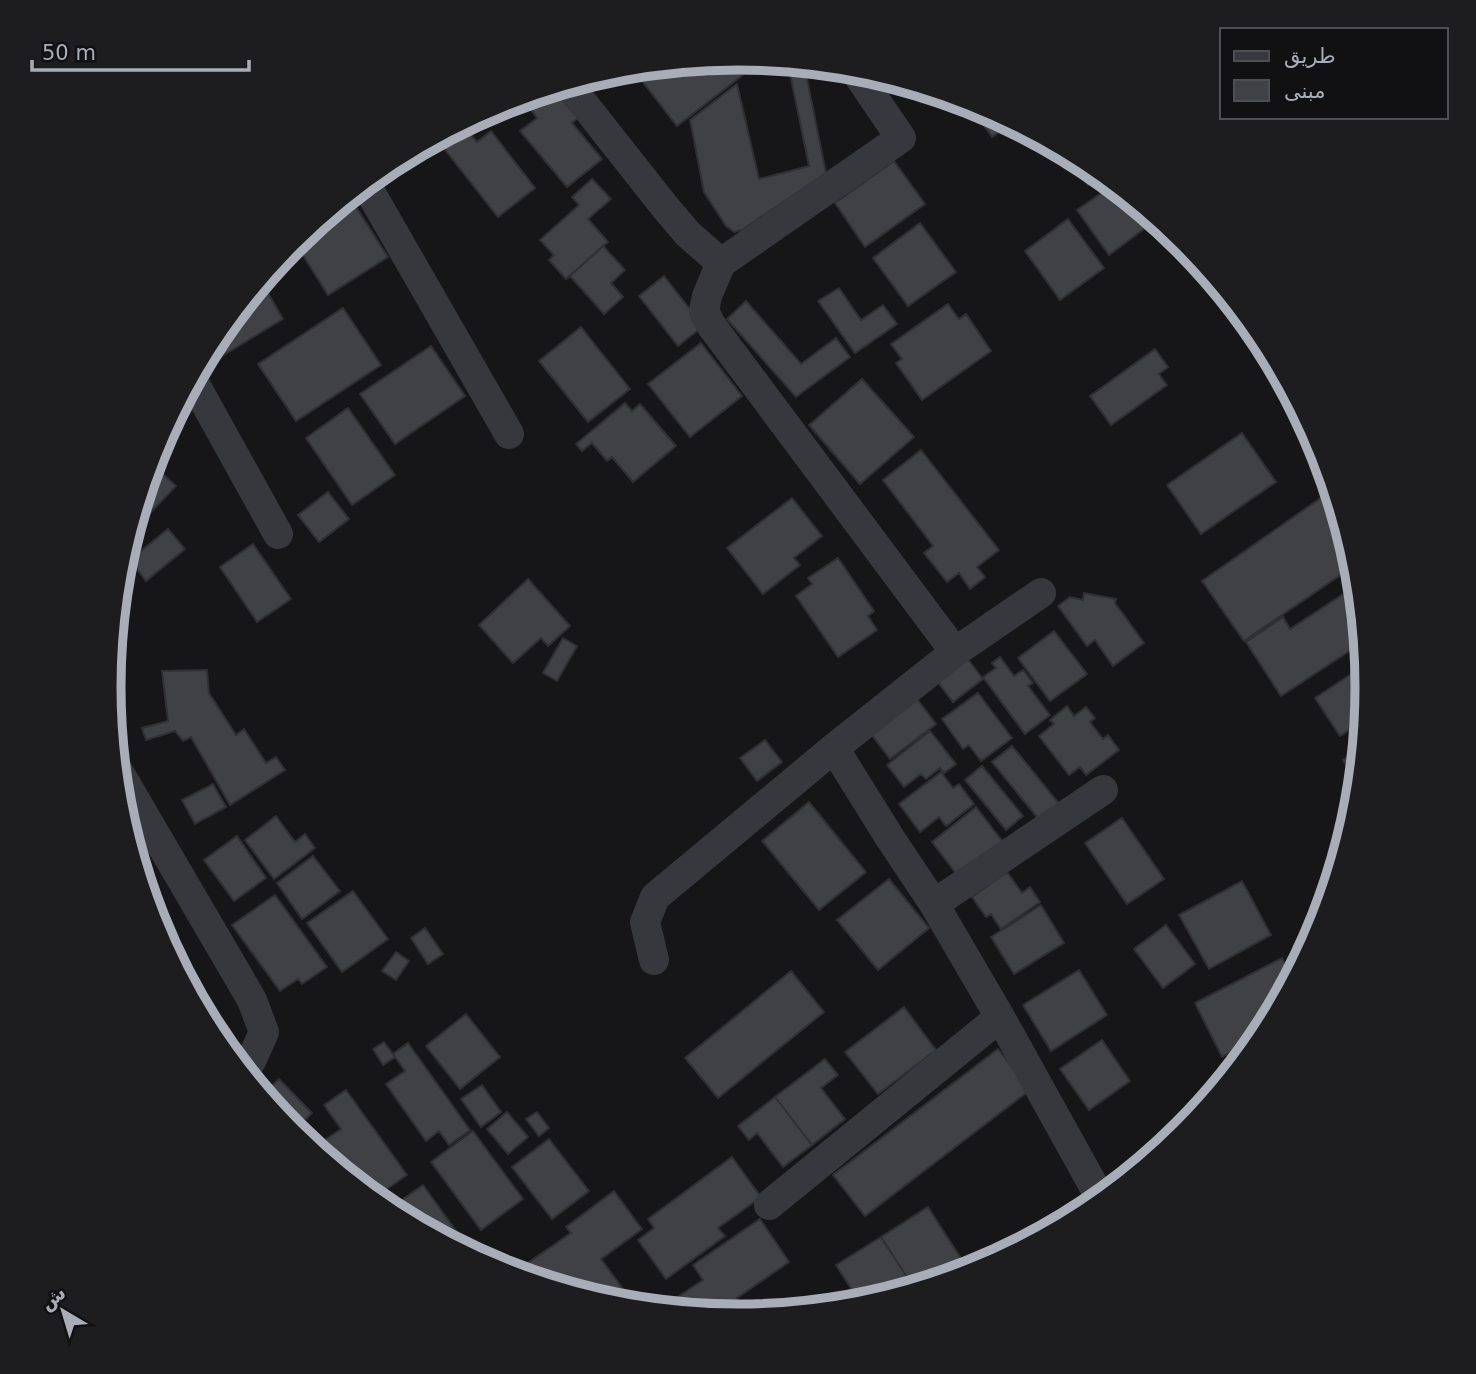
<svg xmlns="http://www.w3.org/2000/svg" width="1476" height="1374" viewBox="0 0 1476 1374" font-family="'DejaVu Sans','Noto Sans Arabic',sans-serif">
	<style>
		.building { fill: #404145; stroke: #303034; stroke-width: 2 }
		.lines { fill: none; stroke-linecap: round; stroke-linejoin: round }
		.minor { stroke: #37383d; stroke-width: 30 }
		.rim { fill: none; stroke: #a8adb8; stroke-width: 9 }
	</style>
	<rect width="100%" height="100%" fill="#161618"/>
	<path class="building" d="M738 58 762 60 677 126 632 68Z
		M794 63 804 64 826 173 742 230 734 232 726 226 704 192 690 120 737 84 759 179 809 166 788 64Z
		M553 89 578 118 572 123 602 159 567 187 520 131 537 118 529 107Z
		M968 102 979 106 1012 123 992 137Z
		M465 128 477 142 491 131 535 188 498 217 442 146Z
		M1063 151 1088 164 1102 175 1088 185Z
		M894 161 925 204 865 247 835 203Z
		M592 179 611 199 588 219 608 242 566 279 549 260 554 255 540 240 579 205 572 197Z
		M1113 185 1156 220 1109 255 1077 210Z
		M349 196 388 257 328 295 294 241Z
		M1068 219 1104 268 1060 300 1025 251Z
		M920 223 956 272 908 306 873 258Z
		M603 246 625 270 611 283 623 297 604 314 570 276Z
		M664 276 703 326 678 346 639 296Z
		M261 281 283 319 219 358 211 345 215 337Z
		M839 288 861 320 883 305 897 324 855 353 818 301Z
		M746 301 801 364 836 338 850 357 796 397 727 319Z
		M948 304 959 319 966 314 991 351 922 400 896 363 902 359 891 344Z
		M343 308 381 365 296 421 258 364Z
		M581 327 630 389 588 422 539 361Z
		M701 343 742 396 690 437 648 384Z
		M431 346 465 396 395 444 360 394Z
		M1155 349 1168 367 1159 374 1167 385 1111 425 1090 396Z
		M862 379 914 437 860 484 809 425Z
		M625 403 632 411 640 404 676 446 633 482 612 457 607 461 592 443 582 451 576 444Z
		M348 408 395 475 352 505 306 438Z
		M1242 433 1276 482 1201 534 1167 485Z
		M921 450 999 550 977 567 985 577 970 589 959 573 947 582 924 553 933 546 883 480Z
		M151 463 176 486 130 534Z
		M328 492 349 519 319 542 298 515Z
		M1322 497 1353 558 1355 565 1244 641 1202 581Z
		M792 498 822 536 794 558 800 565 763 594 727 548Z
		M168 529 185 549 146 581 130 560Z
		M253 544 291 599 257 622 220 567Z
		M838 558 874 611 868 616 877 630 838 657 796 596 812 584 808 578Z
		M528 579 570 626 548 646 541 638 513 663 479 625Z
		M1357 585 1363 642 1281 696 1246 642 1283 617 1290 629Z
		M1084 593 1116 599 1115 603 1144 643 1113 666 1095 640 1087 646 1058 606 1070 597 1083 600Z
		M1054 631 1087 674 1050 701 1018 658Z
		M563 638 577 646 557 681 543 673Z
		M1000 657 1014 676 1023 670 1033 683 1028 686 1050 715 1025 734 983 677 996 668 992 663Z
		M967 658 983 679 953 702 937 681Z
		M1365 665 1367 687 1364 720 1340 736 1315 698Z
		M207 670 209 693 236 735 244 729 266 763 276 757 285 770 230 805 191 737 183 741 175 731 146 740 142 728 168 721 162 671Z
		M911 691 936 724 890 759 865 726Z
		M978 693 1012 738 981 761 969 745 963 749 942 719Z
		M1067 706 1074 716 1086 707 1095 718 1090 722 1103 739 1108 735 1119 750 1086 775 1080 767 1069 775 1039 736 1054 724 1050 720Z
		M930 731 956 764 944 773 940 768 926 779 921 774 904 787 887 765Z
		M765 740 782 762 757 781 740 758Z
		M1012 746 1066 812 1046 828 992 762Z
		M1361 750 1357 786 1343 760Z
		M982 766 1023 816 1006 830 965 780Z
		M941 772 953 788 959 784 974 804 946 826 939 817 920 832 899 804Z
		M213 784 226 807 195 824 182 800Z
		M809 802 866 872 819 910 762 841Z
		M976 807 1003 842 958 876 932 842Z
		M276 816 295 842 305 834 315 848 274 879 245 840Z
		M1122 818 1164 879 1127 904 1085 843Z
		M237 836 266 878 234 901 204 860Z
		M313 856 340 891 302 919 277 883Z
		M1007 872 1022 893 1030 887 1040 902 1001 929 991 914 986 917 972 897Z
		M889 879 929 928 878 970 837 920Z
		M1242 881 1271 935 1209 969 1179 915Z
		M353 891 388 939 342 972 307 923Z
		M275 895 327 967 302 984 298 979 280 991 232 925Z
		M1041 905 1064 943 1014 974 991 937Z
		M1166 925 1195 964 1163 988 1134 949Z
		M425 928 443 954 428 964 411 938Z
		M396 952 409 961 396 980 382 971Z
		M1282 958 1292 978 1261 1037 1222 1057 1195 1003Z
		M1079 970 1107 1015 1051 1051 1023 1005Z
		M791 971 824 1012 718 1098 685 1058Z
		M185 981 208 1011 203 1015Z
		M904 1007 936 1050 878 1094 845 1052Z
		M466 1014 500 1057 460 1089 426 1046Z
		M1102 1040 1130 1081 1089 1110 1060 1069Z
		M384 1042 395 1057 383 1065 373 1049Z
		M408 1043 470 1130 449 1145 439 1131 426 1141 386 1084 405 1071 393 1054Z
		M998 1049 1030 1090 865 1216 833 1175Z
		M825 1059 838 1075 821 1088 845 1119 812 1145 775 1097Z
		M279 1079 312 1113 293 1132 262 1095Z
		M482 1085 501 1112 481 1127 461 1099Z
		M346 1090 407 1175 374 1198 313 1148 341 1129 324 1105Z
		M775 1097 812 1145 783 1167 757 1133 749 1140 738 1126Z
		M507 1112 528 1137 508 1154 487 1129Z
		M537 1112 549 1128 539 1136 526 1119Z
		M473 1131 523 1199 481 1230 431 1162Z
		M549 1139 589 1191 552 1219 512 1167Z
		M732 1157 761 1197 718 1228 725 1236 666 1279 638 1240 654 1228 648 1219Z
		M423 1185 467 1246 462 1250 388 1210Z
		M614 1191 642 1229 601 1259 626 1293 611 1303 513 1273 571 1233 566 1227Z
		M928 1207 969 1271 914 1288 881 1237Z
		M760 1219 789 1262 737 1298 748 1315 738 1316 680 1311 673 1300 703 1280 693 1265Z
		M881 1237 914 1288 861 1304 836 1265Z"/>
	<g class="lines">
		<path class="minor" d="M568 84 665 207 688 234 721 263 707 296 704 311 711 325 955 652
			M365 183 509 434
			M721 263 901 138 854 69
			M192 379 278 534
			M1303 415 1321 451
			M834 748 890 838 934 904 1000 1017 1101 1199
			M117 769 252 1000 264 1032 251 1061 241 1068
			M934 904 1103 790
			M654 960 645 922 655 897 834 748 955 652 1041 593
			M769 1205 1000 1017"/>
	</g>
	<path d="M0 0H1476V1374H0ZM121 687a617 617 0 1 1 1234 0a617 617 0 1 1-1234 0Z" fill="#1d1d20" fill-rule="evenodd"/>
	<path class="rim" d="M121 687a617 617 0 1 1 1234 0a617 617 0 1 1-1234 0Z"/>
	<rect x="1220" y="28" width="228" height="91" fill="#111113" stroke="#4d4f55" stroke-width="2"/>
	<rect x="1234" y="51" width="35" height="10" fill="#37383d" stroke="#4d4f55" stroke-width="2"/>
	<text x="1284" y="63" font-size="21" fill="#a8adb8">طريق</text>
	<rect x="1234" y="80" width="35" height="21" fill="#404145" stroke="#4d4f55" stroke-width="2"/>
	<text x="1284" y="98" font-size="21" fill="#a8adb8">مبنى</text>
	<g transform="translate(63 1311) rotate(322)" stroke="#111113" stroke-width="5" paint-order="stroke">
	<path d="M0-5L12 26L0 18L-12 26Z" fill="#a8adb8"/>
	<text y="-10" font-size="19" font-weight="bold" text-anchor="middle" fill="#a8adb8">ش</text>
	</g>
	<path d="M32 60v10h217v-10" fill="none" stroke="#a8adb8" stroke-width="3.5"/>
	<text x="42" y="60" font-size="21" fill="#a8adb8" stroke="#111113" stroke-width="5" paint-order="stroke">50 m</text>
</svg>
